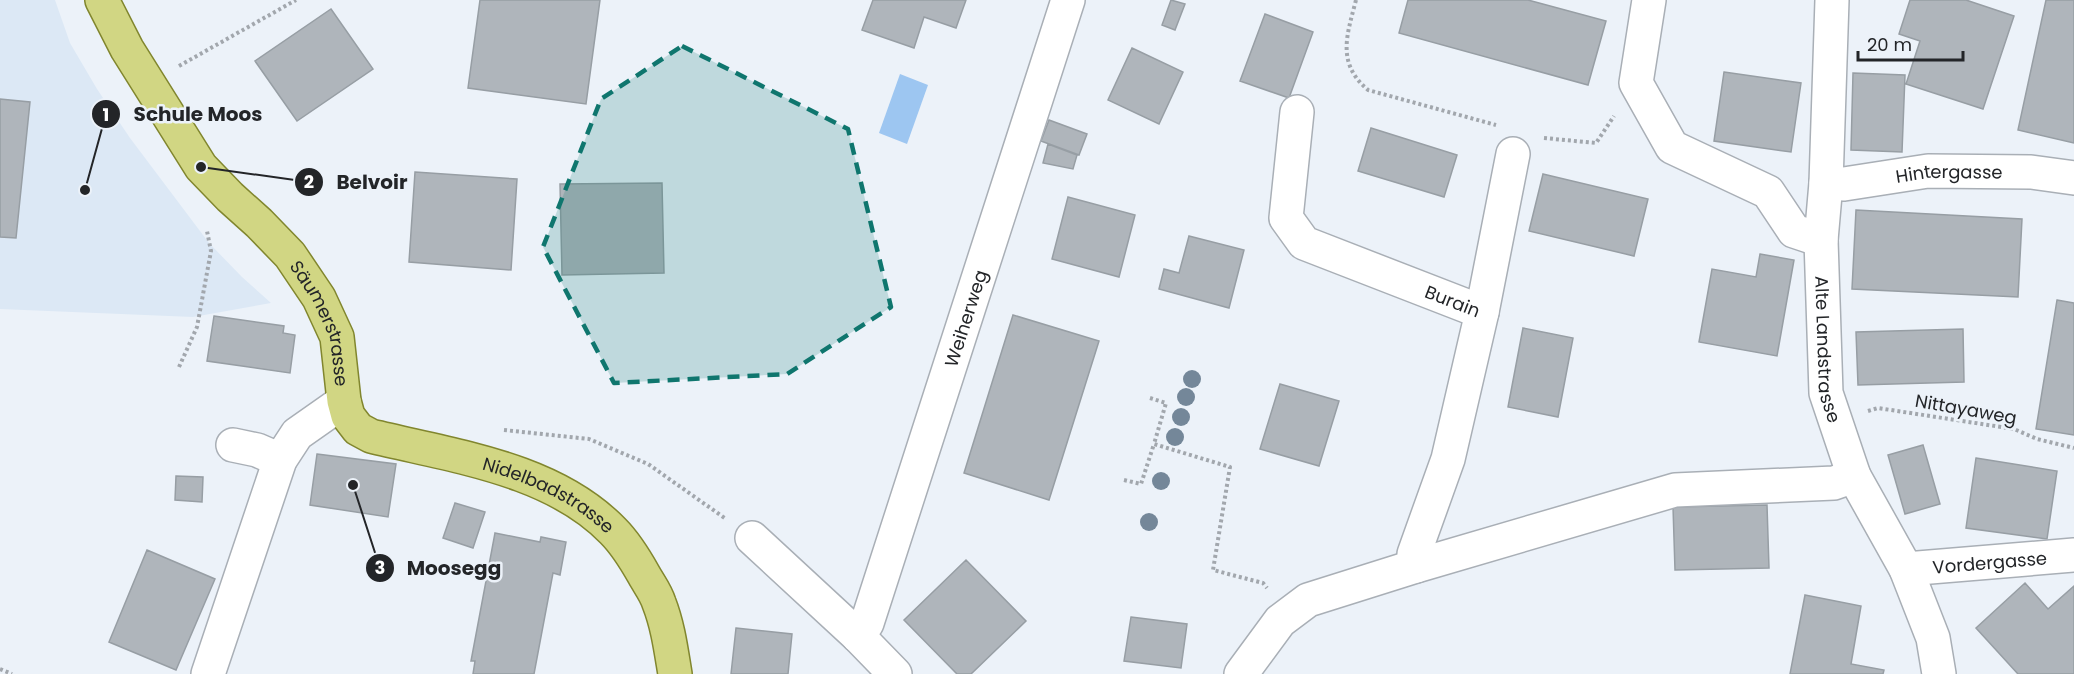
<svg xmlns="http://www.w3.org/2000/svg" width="2074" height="674" viewBox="0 0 2074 674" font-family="Poppins,sans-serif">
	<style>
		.built { fill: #dce8f5 }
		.water { fill: #9dc6f1 }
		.building { fill: #afb5bb; stroke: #979ea4; stroke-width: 1.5 }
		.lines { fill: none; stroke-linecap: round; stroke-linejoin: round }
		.minor-casing { stroke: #a9afb6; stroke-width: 36 }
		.major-casing { stroke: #81862e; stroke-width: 36 }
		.path { stroke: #a2a7ad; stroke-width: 4; stroke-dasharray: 3 3; stroke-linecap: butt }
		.minor { stroke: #fff; stroke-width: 33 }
		.major { stroke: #d1d683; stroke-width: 33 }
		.tree { fill: #748799 }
		.marked { fill: #0f766e; fill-opacity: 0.2; stroke: #0f766e; stroke-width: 4.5; stroke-dasharray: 12 8; stroke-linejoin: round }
		.labels { text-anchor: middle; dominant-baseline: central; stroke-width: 5; stroke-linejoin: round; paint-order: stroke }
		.street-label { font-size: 18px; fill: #232528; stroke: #ecf2f9 }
		.leader { fill: none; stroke: #232528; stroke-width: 2 }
		.callout-dot { fill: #232528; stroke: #ecf2f9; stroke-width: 2 }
		.mark-label { font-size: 18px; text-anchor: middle; font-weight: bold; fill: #fff }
		.callout-label { font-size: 20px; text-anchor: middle; font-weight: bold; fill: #232528; stroke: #ecf2f9; stroke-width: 5; stroke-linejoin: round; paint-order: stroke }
	</style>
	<rect width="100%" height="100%" fill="#ecf2f9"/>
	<path class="built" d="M0 0H55L70 43 97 89 130 138 209 243 242 277 271 303 193 317 0 309Z"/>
	<path class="water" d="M900 74 928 85 907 144 879 133Z"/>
	<path class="building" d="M480 0H600L586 104 468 88Z
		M873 0H966L956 28 924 17 914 48 862 30Z
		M1171 0 1185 4 1175 30 1162 25Z
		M1408 0H1528L1606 21 1588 85 1399 33Z
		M1910 0H1966L2014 16 1983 109 1906 84 1920 41 1899 34Z
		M2046 0H2074V143L2018 130Z
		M331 9 373 69 297 121 255 61Z
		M1265 14 1313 32 1289 98 1240 81Z
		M1132 48 1183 72 1159 124 1108 100Z
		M1724 72 1801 83 1791 152 1714 141Z
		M1853 73 1905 75 1902 152 1851 150Z
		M0 99 30 102 16 238 0 237Z
		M1049 120 1087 134 1079 155 1041 141Z
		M1371 128 1457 155 1444 197 1358 171Z
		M1048 144 1077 155 1073 169 1043 163Z
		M415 172 517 179 511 270 409 262Z
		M1543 174 1648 199 1634 256 1529 231Z
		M662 183 664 273 562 275 560 184Z
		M1068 197 1135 215 1119 277 1052 259Z
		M1856 210 2022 219 2018 297 1852 289Z
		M1189 236 1244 250 1229 308 1159 289 1164 269 1179 273Z
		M1760 254 1794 260 1777 356 1699 342 1712 269 1756 277Z
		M2057 300 2074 303V435L2036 429Z
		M1013 315 1099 341 1049 500 964 473Z
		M214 316 284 326 283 333 295 335 290 373 207 361Z
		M1523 328 1573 338 1558 417 1508 407Z
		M1963 329 1964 382 1858 385 1856 332Z
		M1280 384 1339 401 1319 466 1260 449Z
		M1923 445 1940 504 1905 514 1888 455Z
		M317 454 396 464 388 517 310 505Z
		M1976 458 2057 471 2047 539 1966 528Z
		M176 476 203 477 202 502 175 500Z
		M455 503 485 512 473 548 443 538Z
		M1767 505 1769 568 1675 570 1673 507Z
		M495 533 540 542 541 537 566 542 560 575 553 573 534 674H473L475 661H471Z
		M147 550 215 579 176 670 109 642Z
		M966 560 1026 621 971 674H957L904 620Z
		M2025 583 2048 609 2074 586V674H2018L1976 628Z
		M1805 595 1861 606 1851 664 1884 670 1883 674H1790Z
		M1131 617 1187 624 1181 668 1124 661Z
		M736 628 792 634 788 674H731Z"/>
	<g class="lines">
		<g class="minor-casing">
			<g id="minor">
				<path d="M1649 0 1636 83 1672 147 1768 192 1794 231 1821 240"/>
				<path id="s1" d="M1832 0 1826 183 1821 240 1826 393 1854 476 1906 569 1933 638 1939 674"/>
				<path id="s2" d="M1297 112 1286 218 1304 243 1482 312 1448 459 1414 554 1416 566"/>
				<path id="s3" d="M1826 183 1844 184 1928 171 2031 172 2074 178"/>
				<path d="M1482 312 1513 154"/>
				<path d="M233 445 257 450 280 460"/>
				<path d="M752 538 858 636 895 674"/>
				<path id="s4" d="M1906 569 2074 555"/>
				<path id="s5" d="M858 636 867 623 1068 0"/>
				<path d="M208 674 280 460 297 434 344 401"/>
				<path d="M1241 674 1280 621 1308 600 1416 566 1675 490 1834 483 1854 476"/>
			</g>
		</g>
		<g class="major-casing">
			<g id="major">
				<path id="s6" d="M102 0 127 49 201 167 230 197 259 223 290 255 319 298 337 337 344 401 348 416 358 429 371 436C452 456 552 468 613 531 626 544 635 559 644 575 649 584 656 593 659 603 668 626 671 650 675 674"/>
			</g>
		</g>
		<path class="path" d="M1356 0C1347 35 1336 63 1368 90L1496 125
			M179 66 296 0
			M1544 138 1596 143 1614 116
			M179 367 197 327 211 251 207 231
			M1150 398 1166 403 1154 444
			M1868 411 1878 408 2014 429 2037 439 2074 448
			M504 430 589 439 648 464 726 519
			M1124 480 1141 484 1154 444 1230 467 1213 570 1263 583 1267 588
			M0 669 12 674"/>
		<use href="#minor" class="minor"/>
		<use href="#major" class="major"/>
	</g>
	<g class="tree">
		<circle cx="1192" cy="379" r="9"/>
		<circle cx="1186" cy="397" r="9"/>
		<circle cx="1181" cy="417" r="9"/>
		<circle cx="1175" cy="437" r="9"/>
		<circle cx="1161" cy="481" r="9"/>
		<circle cx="1149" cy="522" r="9"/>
	</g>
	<path class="marked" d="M682 46 848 129 891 307 787 374 614 383 543 247 601 99Z"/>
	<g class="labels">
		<g class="street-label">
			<text stroke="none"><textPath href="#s3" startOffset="124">Hintergasse</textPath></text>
			<text stroke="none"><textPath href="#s2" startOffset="297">Burain</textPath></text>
			<text stroke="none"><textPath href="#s5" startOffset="336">Weiherweg</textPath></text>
			<text stroke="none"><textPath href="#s6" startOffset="396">Säumerstrasse</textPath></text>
			<text stroke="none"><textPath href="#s1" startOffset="350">Alte Landstrasse</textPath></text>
			<text transform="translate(1966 409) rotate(10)">Nittayaweg</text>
			<text stroke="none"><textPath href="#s6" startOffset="714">Nidelbadstrasse</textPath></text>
			<text stroke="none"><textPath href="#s4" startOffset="84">Vordergasse</textPath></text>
		</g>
	</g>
	<path class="leader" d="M85 190L106 114M201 167L309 182M353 485L380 568"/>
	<g class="callout-dot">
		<circle cx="85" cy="190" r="6"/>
		<circle cx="201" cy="167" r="6"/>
		<circle cx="353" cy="485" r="6"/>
		<circle cx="106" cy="114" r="15"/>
		<circle cx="309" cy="182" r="15"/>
		<circle cx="380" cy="568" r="15"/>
	</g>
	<g class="mark-label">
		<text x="106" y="121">1</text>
		<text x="309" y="188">2</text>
		<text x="380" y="574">3</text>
	</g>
	<g class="callout-label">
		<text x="198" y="121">Schule Moos</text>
		<text x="372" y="189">Belvoir</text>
		<text x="454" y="575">Moosegg</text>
	</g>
	<path d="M1858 51v9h105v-9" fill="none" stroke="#232528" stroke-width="3"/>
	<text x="1867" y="51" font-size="18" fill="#232528" stroke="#ecf2f9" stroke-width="4.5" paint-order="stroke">20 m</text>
</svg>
